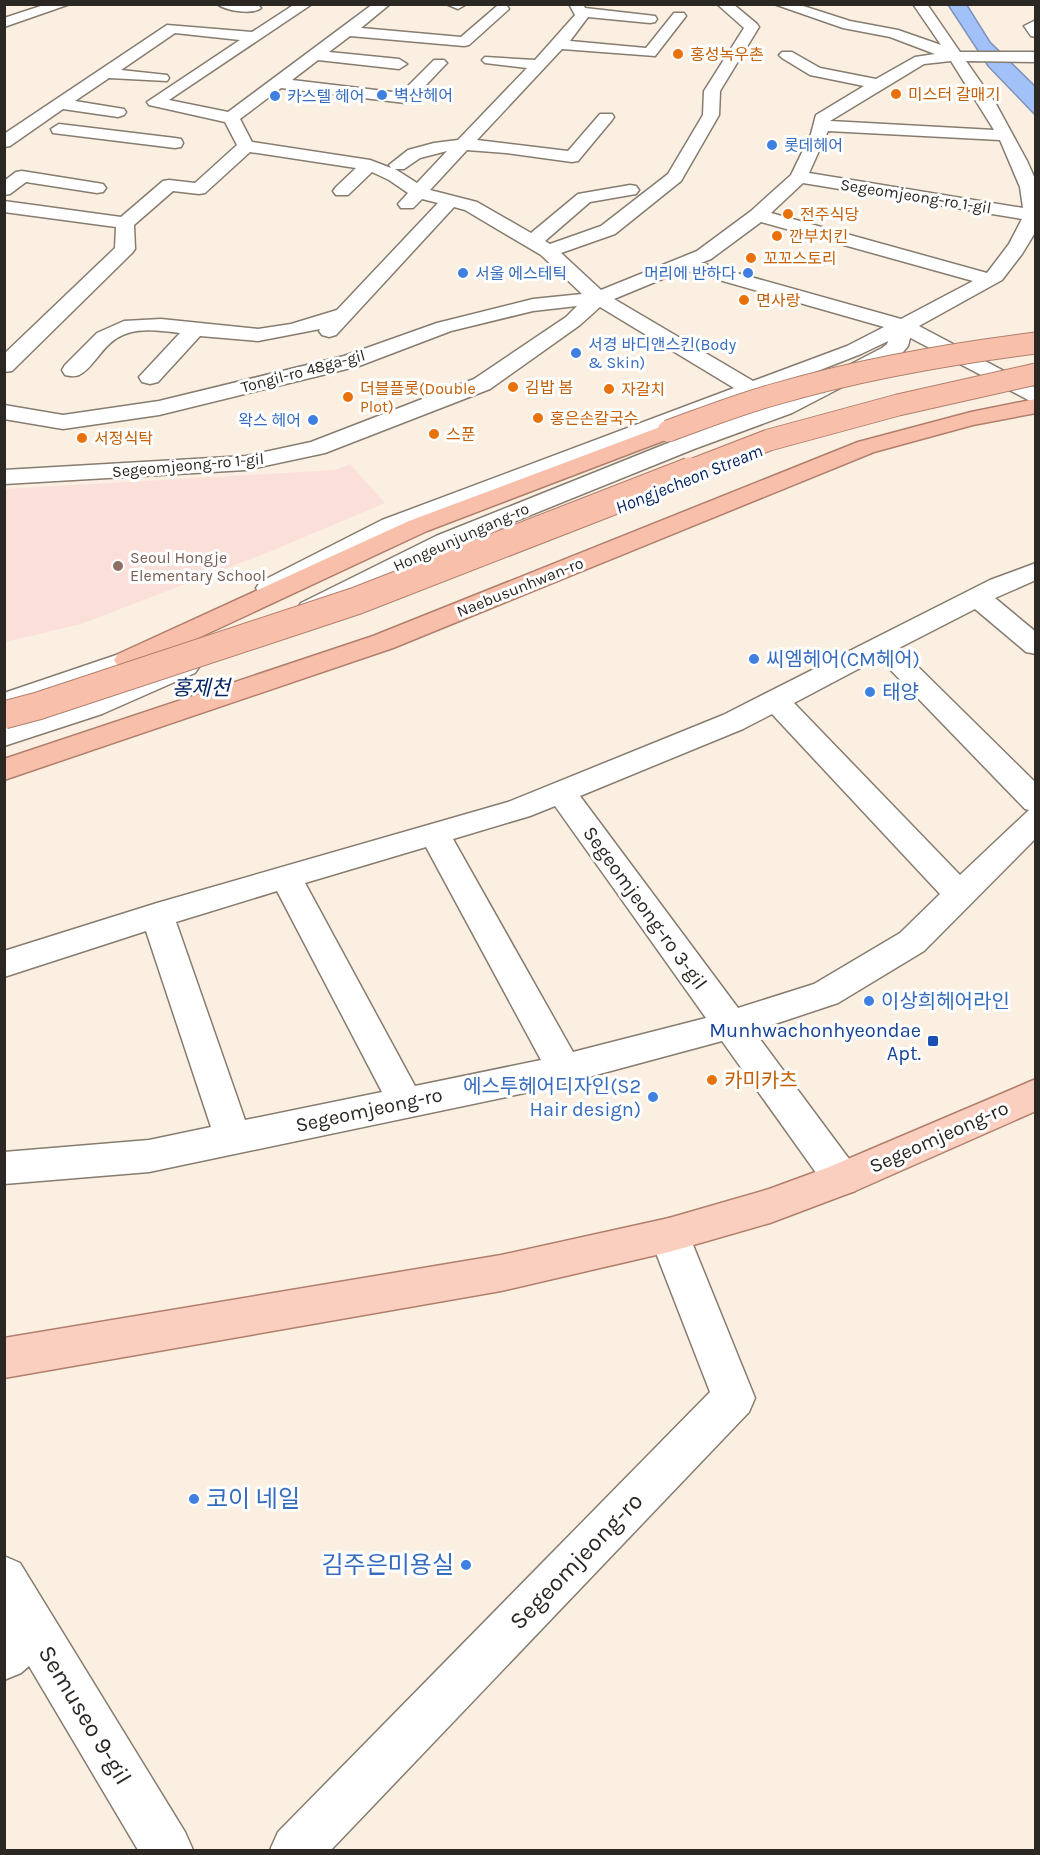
<svg xmlns="http://www.w3.org/2000/svg" width="1040" height="1855" viewBox="0 0 1040 1855" font-family="Karla,'Noto Sans KR',sans-serif">
	<style>
		.education { fill: #fbe0da }
		.water { fill: #a2c1f9; stroke: #7e93b8; stroke-width: 1.5 }
		.pier { fill: #fbefe1 }
		.lines { fill: none; stroke-linecap: round; stroke-linejoin: round }
		.minor-casing { stroke: #867c6f; stroke-width: 3 }
		.tertiary-casing { stroke: #867c6f; stroke-width: 3 }
		.primary-casing { stroke: #b07f6c; stroke-width: 3 }
		.trunk-casing { stroke: #b07f6c; stroke-width: 3 }
		.minor { fill: #fff; fill-rule: evenodd }
		.tertiary { fill: #fff; fill-rule: evenodd }
		.primary { fill: #facfbf; fill-rule: evenodd }
		.trunk { fill: #f8bfaa; fill-rule: evenodd }
		.trunk-bridge-far1-casing { stroke: #b07f6c; stroke-width: 23; stroke-linecap: butt }
		.trunk-bridge-casing { stroke: #b07f6c; stroke-width: 29; stroke-linecap: butt }
		.trunk-bridge-far1 { stroke: #f8bfaa; stroke-width: 21 }
		.trunk-bridge { stroke: #f8bfaa; stroke-width: 27 }
		.food-dot { fill: #e8710a; stroke: #fff; stroke-width: 2 }
		.shop-dot { fill: #3f7fe0; stroke: #fff; stroke-width: 2 }
		.education-dot { fill: #8d6e63; stroke: #fff; stroke-width: 2 }
		.transit-dot { fill: #1a4fb4; stroke: #fff; stroke-width: 2 }
		.labels { text-anchor: middle; dominant-baseline: central; stroke-width: 6; stroke-linejoin: round; paint-order: stroke }
		.far-food-label { font-size: 16px; fill: #c56008; stroke: #fff; text-anchor: start }
		.far-shop-label { font-size: 16px; fill: #366cbe; stroke: #fff; text-anchor: start }
		.far-street-label { font-size: 16px; fill: #2b2722; stroke: #fff }
		.far-education-label { font-size: 16px; fill: #785e54; stroke: #fff; text-anchor: start }
		.far-water-label { font-size: 18px; font-style: italic; fill: #062564; stroke: #fff }
		.shop-label { font-size: 20px; fill: #366cbe; stroke: #fff; text-anchor: start }
		.street-label { font-size: 20px; fill: #2b2722; stroke: #fff }
		.transit-label { font-size: 20px; fill: #164399; stroke: #fff; text-anchor: end }
		.food-label { font-size: 20px; fill: #c56008; stroke: #fff; text-anchor: start }
		.water-label { font-size: 21px; font-style: italic; fill: #062564; stroke: #fff }
		.near-shop-label { font-size: 24px; fill: #366cbe; stroke: #fff; text-anchor: start }
		.near-street-label { font-size: 24px; fill: #2b2722; stroke: #fff }
	</style>
	<rect width="100%" height="100%" fill="#fbefe1"/>
	<path class="education" d="M350 464 385 503 269 552 81 624 5 642V489L335 470Z"/>
	<path class="water" d="M948 5H967L990 42 1035 86V115L988 66Z"/>
	<path class="pier" d="M983 371 911 415 808 453 628 536 395 631 4 803V756L187 665 742 455 874 396Z"/>
	<g class="lines">
		<g class="minor-casing">
			<path id="minor" d="M47 4H70L4 27V18Z
				M217 4H257L261 8C253 15 226 11 217 4Z
				M295 4H312L169 100 228 112 373 4H390L361 28 461 37 497 6H507L509 9 469 45 464 46 350 36 329 52 399 59 407 64 399 69 318 60 292 80 401 93 434 60H444L447 63 444 66 411 101 405 103 281 88 240 119 252 142 370 160 391 168 389 165 408 150 434 143 458 140 527 68 485 63 482 60 485 57 535 60 575 15 569 4H583L585 8 655 16 657 19 655 22 650 23 588 17 570 41 646 48 674 13H684L686 16 655 56 562 49 477 140 568 151 600 114H612L614 117 612 120 578 161 572 162 506 153 467 150 430 190 477 202 531 233 578 194 630 185 636 186 639 190 636 194 590 202 545 241 550 244 601 226 668 174 703 115 704 91 744 28 717 4H733L757 24 759 27 720 91 719 115 681 181 615 234 561 253 601 290 697 251 751 211 791 175 811 134 816 115 864 86 810 75 782 58 779 55 782 52H792L820 68 876 79 915 57 935 54 890 37 843 28 774 4H797L850 21 898 30 941 45 913 4H927L960 52H1036V62L966 61 996 104 1027 161 1036 181V231L1022 254 1002 280 919 326 1036 388V404L903 334 861 354 769 390 773 395 770 400 762 402 750 397 400 530 278 594 269 596 260 594 256 588 260 582 382 520 734 388 600 307 580 325 490 389 325 453 246 470 4 484V470L246 456 311 442 474 379 566 317 577 306 533 311 451 331 359 366 159 415 63 429 4 419V405L63 415 159 401 344 356 437 323 533 299 582 294 541 255 465 210 454 207 336 335 329 337 322 335 319 331 320 329 258 341 200 336 158 382 150 384 142 382 139 377 180 333C163 331 144 328 128 333 102 341 96 367 79 375 74 377 70 376 65 375L62 370 65 365 97 333 124 321 161 319 258 329 291 324 337 310 438 203 422 199 413 208H401L398 204 408 193 389 180 372 172 348 195H336L333 191 336 187 356 168 250 152 205 193 199 194 173 191 134 225 135 249 132 253 12 371 4 372V354L115 248 116 227 4 212V201L121 217 163 181 169 180 195 183 237 145 225 122 149 105 147 102 240 40 175 33 121 70 167 75 169 78 167 81 109 78 75 101 124 109 126 112 124 115 118 117 63 109 10 146 4 147V134L167 25 252 32ZM951 61 994 130 830 121 924 64ZM828 131 1000 140 1020 187 1023 208 809 173ZM447 151 417 183 395 169H404L420 158ZM803 183 1022 219 1009 244 987 273 771 213ZM761 222 973 281 901 319 701 263 711 259ZM684 270 884 327 847 346 753 381 614 299Z
				M446 4H465V5L458 9Z
				M1036 20V37L1031 36 1024 26Z
				M59 124 175 138 181 139 183 143 181 147 175 148 53 133 51 129Z
				M22 171 97 183 103 184 106 188 103 192 97 193 26 182 10 194 4 195V181L16 172Z
				M1036 563V580L995 598 1036 632V654L1026 652 975 609 899 648 1036 783V838L924 951 838 1003 754 1031 855 1167 861 1179 855 1191 842 1195 829 1191 722 1041 544 1089 149 1172 4 1184V1152L149 1140 211 1127 146 931 4 977V951L157 903 508 802 723 715 990 580ZM879 658 1025 809 1029 810 960 875 794 703ZM772 714 940 894 900 933 814 984 738 1008 580 796 743 729ZM555 806 706 1018 573 1052 453 839 530 816ZM426 847 541 1060 415 1086 305 883ZM277 891 382 1092 245 1120 176 922Z
				M669 1218 683 1223 689 1235 755 1398 749 1412 331 1850H270L278 1832 710 1392 649 1235 655 1223Z
				M4 1556 20 1563 185 1832 193 1850H138L29 1666 21 1673 4 1680Z"/>
		</g>
		<g class="tertiary-casing">
			<path id="tertiary" d="M903 320 910 322 913 326 908 346 898 358 792 413 694 449 454 546 319 615 310 617 301 615 297 609 301 603 436 536 678 439 776 403 882 348 887 344 896 322Z
				M128 651 138 654 142 660 138 666 4 712V693Z
				M185 658 195 661 199 667 195 673 102 714 4 746V727L82 702Z"/>
		</g>
		<g class="primary-casing">
			<path id="primary" d="M1036 1079V1111L855 1191 770 1223 669 1252 501 1291 4 1378V1338L501 1255 669 1218 769 1189 829 1167Z"/>
		</g>
		<g class="trunk-casing">
			<path id="trunk" d="M1036 399V413L973 425 874 452 393 648 4 780V759L373 636 858 442 971 412Z
				M668 424 676 426 679 431 676 436 427 531 138 666 128 669 118 666 114 660 118 654 409 521Z"/>
		</g>
		<use href="#minor" class="minor"/>
		<use href="#tertiary" class="tertiary"/>
		<use href="#primary" class="primary"/>
		<use href="#trunk" class="trunk"/>
		<g class="trunk-bridge-far1-casing">
			<path id="trunk-bridge-far1" d="M668 431C704 418 739 404 776 394 861 369 948 354 1036 343
				M686 472 769 440 898 405 1036 374"/>
		</g>
		<g class="trunk-bridge-casing">
			<path id="trunk-bridge" d="M4 715 38 706 356 601 690 471"/>
		</g>
		<use href="#trunk-bridge-far1" class="trunk-bridge-far1"/>
		<use href="#trunk-bridge" class="trunk-bridge"/>
	</g>
	<g class="food-dot">
		<circle cx="678" cy="54" r="6"/>
		<circle cx="896" cy="94" r="6"/>
		<circle cx="788" cy="214" r="6"/>
		<circle cx="777" cy="236" r="6"/>
		<circle cx="751" cy="258" r="6"/>
		<circle cx="744" cy="300" r="6"/>
		<circle cx="513" cy="387" r="6"/>
		<circle cx="609" cy="389" r="6"/>
		<circle cx="348" cy="397" r="6"/>
		<circle cx="538" cy="418" r="6"/>
		<circle cx="434" cy="434" r="6"/>
		<circle cx="82" cy="438" r="6"/>
		<circle cx="712" cy="1080" r="6"/>
	</g>
	<g class="shop-dot">
		<circle cx="382" cy="95" r="6"/>
		<circle cx="275" cy="96" r="6"/>
		<circle cx="772" cy="145" r="6"/>
		<circle cx="463" cy="273" r="6"/>
		<circle cx="748" cy="273" r="6"/>
		<circle cx="576" cy="353" r="6"/>
		<circle cx="313" cy="420" r="6"/>
		<circle cx="754" cy="659" r="6"/>
		<circle cx="870" cy="692" r="6"/>
		<circle cx="869" cy="1001" r="6"/>
		<circle cx="653" cy="1097" r="6"/>
		<circle cx="194" cy="1499" r="6"/>
		<circle cx="466" cy="1565" r="6"/>
	</g>
	<circle class="education-dot" cx="118" cy="566" r="6"/>
	<rect class="transit-dot" x="927" y="1035" width="12" height="12" rx="3"/>
	<g class="labels">
		<g class="far-food-label">
			<text x="690" y="54">홍성녹우촌</text>
			<text x="908" y="94">미스터 갈매기</text>
			<text x="800" y="214">전주식당</text>
			<text x="789" y="236">깐부치킨</text>
			<text x="763" y="258">꼬꼬스토리</text>
			<text x="756" y="300">면사랑</text>
			<text x="525" y="387">김밥 봄</text>
			<text x="360" y="388">더블플롯(Double<tspan x="360" dy="18">Plot)</tspan></text>
			<text x="621" y="389">자갈치</text>
			<text x="550" y="418">홍은손칼국수</text>
			<text x="446" y="434">스푼</text>
			<text x="94" y="438">서정식탁</text>
		</g>
		<g class="far-shop-label">
			<text x="394" y="95">벽산헤어</text>
			<text x="287" y="96">카스텔 헤어</text>
			<text x="784" y="145">롯데헤어</text>
			<text x="475" y="273">서울 에스테틱</text>
			<text x="736" y="273" text-anchor="end">머리에 반하다</text>
			<text x="588" y="344">서경 바디앤스킨(Body<tspan x="588" dy="18">&amp; Skin)</tspan></text>
			<text x="301" y="420" text-anchor="end">왁스 헤어</text>
		</g>
		<g class="far-street-label">
			<text transform="translate(916 196) rotate(9)">Segeomjeong-ro 1-gil</text>
			<text transform="translate(303 371) rotate(-15)">Tongil-ro 48ga-gil</text>
			<text transform="translate(188 465) rotate(-5)">Segeomjeong-ro 1-gil</text>
			<text transform="translate(461 537) rotate(-24)">Hongeunjungang-ro</text>
			<text transform="translate(520 587) rotate(-22)">Naebusunhwan-ro</text>
		</g>
		<g class="far-education-label">
			<text x="130" y="557">Seoul Hongje<tspan x="130" dy="18">Elementary School</tspan></text>
		</g>
		<g class="far-water-label">
			<text transform="translate(689 479) rotate(-22)">Hongjecheon Stream</text>
		</g>
		<g class="shop-label">
			<text x="766" y="659">씨엠헤어(CM헤어)</text>
			<text x="882" y="692">태양</text>
			<text x="881" y="1001">이상희헤어라인</text>
			<text x="641" y="1086" text-anchor="end">에스투헤어디자인(S2<tspan x="641" dy="23">Hair design)</tspan></text>
		</g>
		<g class="street-label">
			<text transform="translate(645 908) rotate(54)">Segeomjeong-ro 3-gil</text>
			<text transform="translate(369 1110) rotate(-12)">Segeomjeong-ro</text>
			<text transform="translate(939 1137) rotate(-24)">Segeomjeong-ro</text>
		</g>
		<g class="transit-label">
			<text x="921" y="1030">Munhwachonhyeondae<tspan x="921" dy="23">Apt.</tspan></text>
		</g>
		<g class="food-label">
			<text x="724" y="1080">카미카츠</text>
		</g>
		<g class="water-label">
			<text x="201" y="688">홍제천</text>
		</g>
		<g class="near-shop-label">
			<text x="206" y="1499">코이 네일</text>
			<text x="454" y="1565" text-anchor="end">김주은미용실</text>
		</g>
		<g class="near-street-label">
			<text transform="translate(576 1561) rotate(-46)">Segeomjeong-ro</text>
			<text transform="translate(85 1715) rotate(59)">Semuseo 9-gil</text>
		</g>
	</g>
	<rect width="1040" height="1855" fill="none" stroke="#2b2722" stroke-width="12"/>
</svg>
